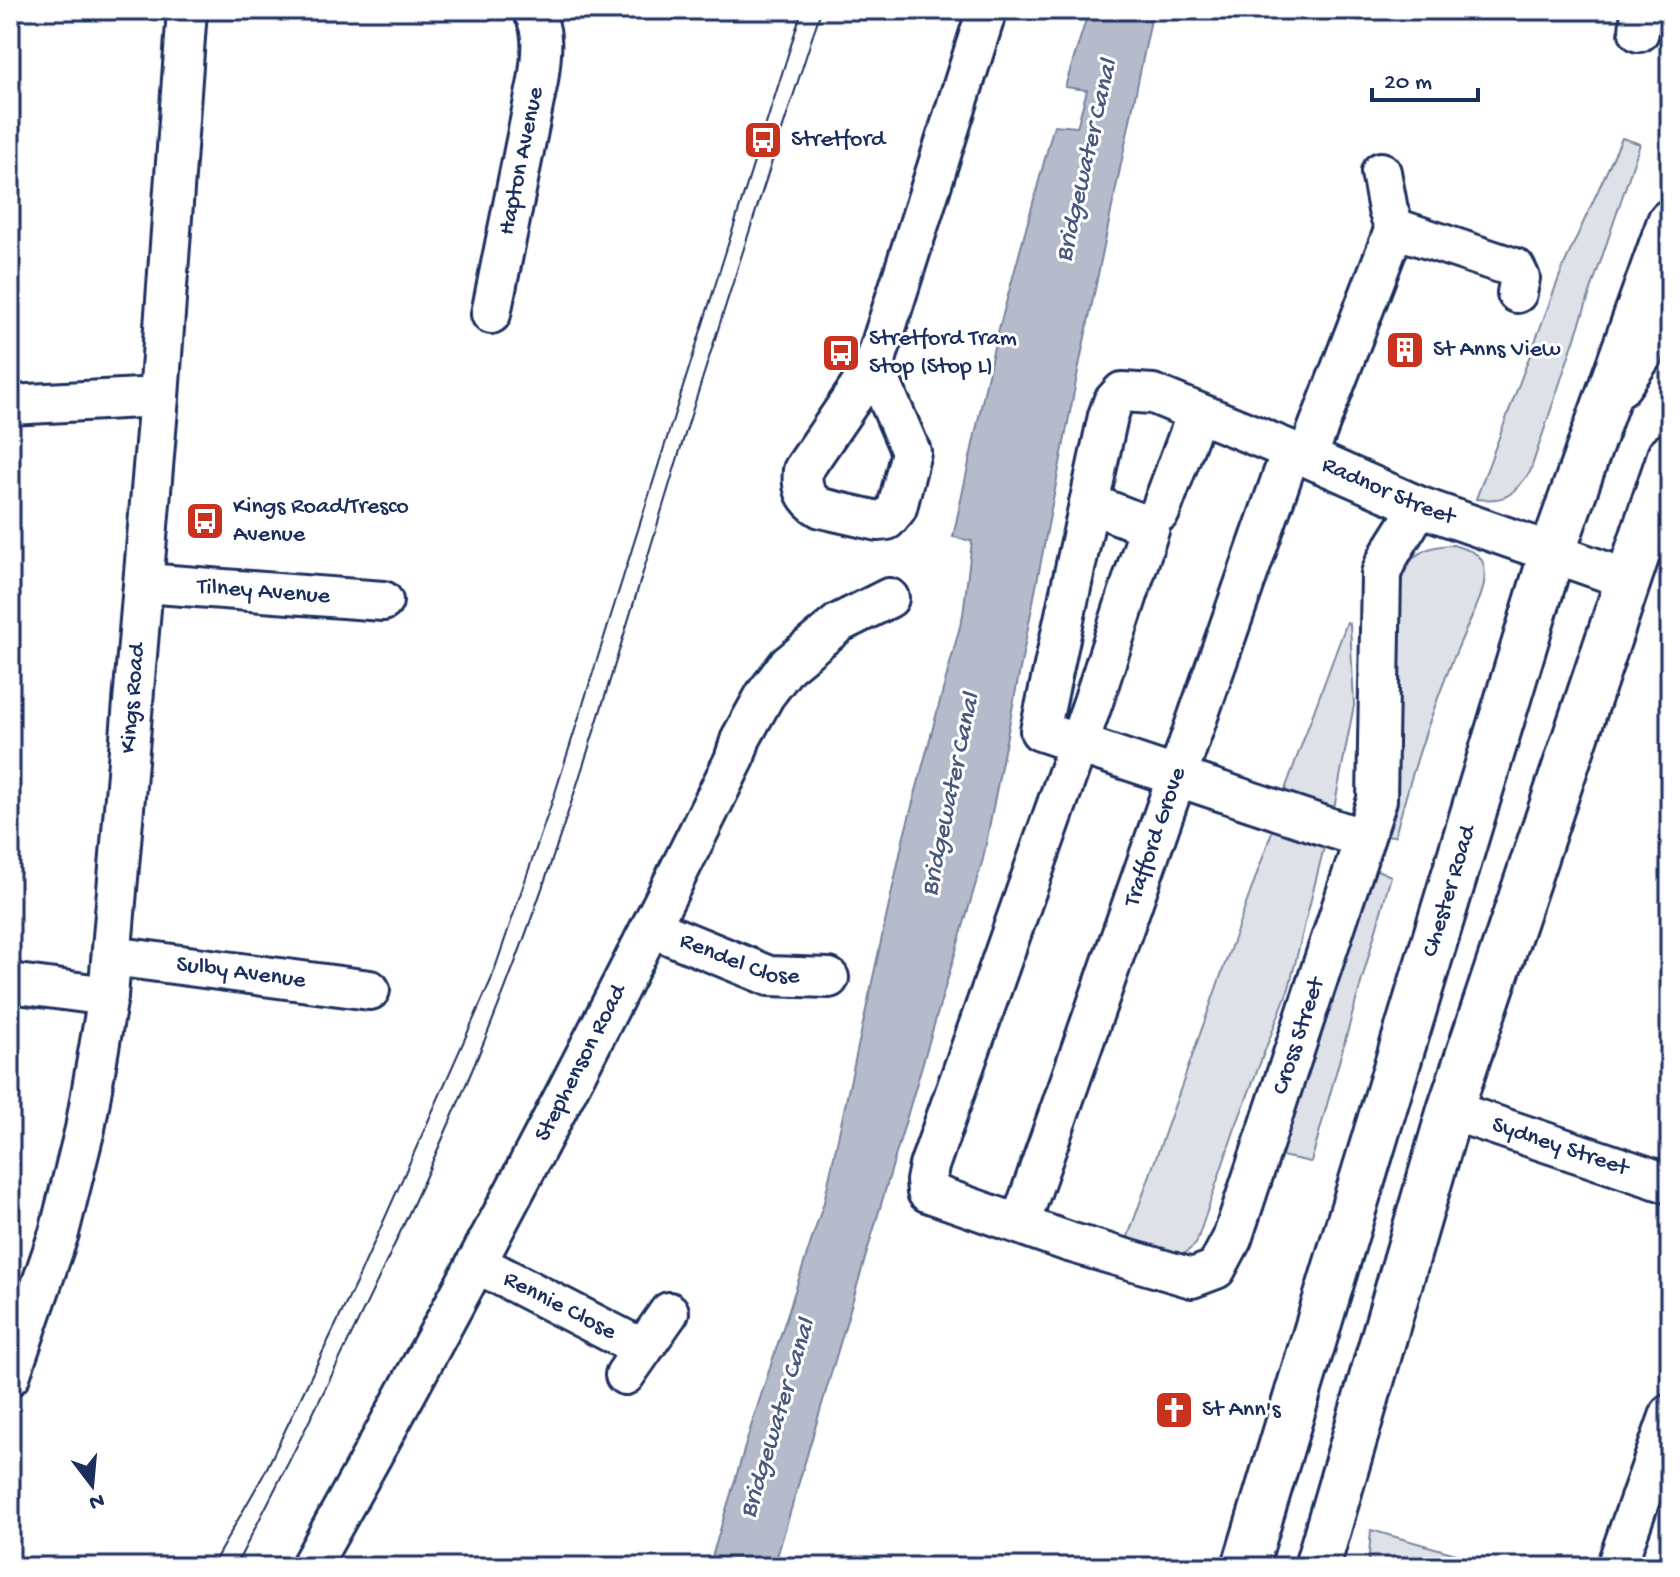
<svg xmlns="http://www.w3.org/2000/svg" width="1680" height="1577" viewBox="0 0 1680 1577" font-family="'Gochi Hand',sans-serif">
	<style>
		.green { fill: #dee1e7; stroke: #7c88a2; stroke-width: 2 }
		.water { fill: #b5bbca; stroke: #77839f; stroke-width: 2 }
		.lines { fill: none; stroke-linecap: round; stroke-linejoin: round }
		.minor-casing { stroke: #1b2f5e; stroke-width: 44 }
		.major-casing { stroke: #1b2f5e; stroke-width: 50 }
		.highway-casing { stroke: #1b2f5e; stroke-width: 50 }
		.minor { stroke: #fff; stroke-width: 38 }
		.major { stroke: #fff; stroke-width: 44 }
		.highway { stroke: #fff; stroke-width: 44 }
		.tram { stroke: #1b2f5e; stroke-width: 2 }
		.labels { text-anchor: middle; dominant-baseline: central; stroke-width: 6; stroke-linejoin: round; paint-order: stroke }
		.poi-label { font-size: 24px; fill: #1b2f5e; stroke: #fff; text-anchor: start }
		.street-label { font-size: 24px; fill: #1b2f5e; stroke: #fff }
		.water-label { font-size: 26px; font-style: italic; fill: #49597e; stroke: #fff }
	</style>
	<rect width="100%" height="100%" fill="#fff"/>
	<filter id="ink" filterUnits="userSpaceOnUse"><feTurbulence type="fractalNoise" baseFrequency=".0125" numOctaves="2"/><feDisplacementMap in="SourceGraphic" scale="16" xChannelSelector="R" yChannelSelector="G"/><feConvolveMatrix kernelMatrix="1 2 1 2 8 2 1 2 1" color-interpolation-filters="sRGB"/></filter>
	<g filter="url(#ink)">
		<path class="green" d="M1622 138 1640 144 1530 472C1512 496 1506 502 1476 499L1563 267Z
			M1453 545C1464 549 1479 551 1483 563 1490 584 1475 609 1467 627 1436 695 1414 764 1395 836L1379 835 1394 604C1405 567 1409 546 1453 545Z
			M1347 622 1350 624 1354 705 1332 819 1280 803Z
			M1275 823 1326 839 1289 988 1234 1131 1196 1244 1182 1256 1125 1245Z
			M1375 869 1391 876 1311 1162 1272 1154 1366 873Z
			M1371 1530 1502 1567H1368Z"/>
		<path class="water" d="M1089 10H1153L1079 366 983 859 774 1567H709L753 1420 824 1202 904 836 963 615 972 541 953 537 993 351 1054 125 1077 127 1087 90 1065 87Z"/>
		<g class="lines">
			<g class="minor-casing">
				<g id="minor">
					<path d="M1639 32 1641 10"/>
					<path d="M1381 172 1388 210 1395 228 1515 268 1520 278 1517 293"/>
					<path id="s1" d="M491 314 538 81C541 58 546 30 532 10"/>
					<path d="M874 366 911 452 897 508 887 520 878 521 821 508C805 499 801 488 803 470L874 366 987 10"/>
					<path d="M10 405 159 397"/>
					<path d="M1307 457 1395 228"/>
					<path id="s2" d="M1089 503 1150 527 1093 702 929 1166 926 1181 927 1192 1069 1242 1192 1278 1216 1269 1232 1239 1377 800 1381 574C1389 549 1408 530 1418 506"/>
					<path d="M1160 512 1197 413"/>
					<path id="s3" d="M144 583 383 601"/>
					<path id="s4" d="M1364 839 1040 731 1108 416 1113 402 1122 392 1153 394 1307 457 1418 506 1627 579"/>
					<path id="s5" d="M652 928 769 976 829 978"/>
					<path id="s6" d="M112 956 370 990"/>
					<path d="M10 983 108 996"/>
					<path id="s7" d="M1450 1110 1670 1184"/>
					<path id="s8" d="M1020 1224 1291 451"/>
					<path id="s9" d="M476 1263 643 1349"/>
					<path d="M625 1375 669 1312"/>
					<path id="s10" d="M10 1376 59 1233 85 1129 108 996 159 397 187 10"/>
					<path id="s11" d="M310 1567C459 1302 600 1032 734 760L741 738 765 695 787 666 839 623 889 598"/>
					<path d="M1616 1567 1670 1414"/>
				</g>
			</g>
			<g class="major-casing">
				<path id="major" d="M1619 384 1670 310"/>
			</g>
			<g class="highway-casing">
				<g id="highway">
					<path id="s12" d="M1245 1567 1552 553 1670 222"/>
					<path d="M1317 1567 1450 1110 1670 456"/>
				</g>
			</g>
			<use href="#minor" class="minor"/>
			<use href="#major" class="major"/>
			<use href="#highway" class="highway"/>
			<path class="tram" d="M211 1567 264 1474 356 1283 491 980 555 793 802 10
				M235 1567C321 1401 404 1233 476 1061 558 866 616 659 678 457 724 307 773 159 821 10"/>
		</g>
	</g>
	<defs>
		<g id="bus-square" transform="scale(2)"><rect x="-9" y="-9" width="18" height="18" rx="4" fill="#c8321e" stroke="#fff"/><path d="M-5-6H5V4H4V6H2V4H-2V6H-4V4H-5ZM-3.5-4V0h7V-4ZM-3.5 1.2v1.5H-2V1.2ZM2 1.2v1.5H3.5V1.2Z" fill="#fff"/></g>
		<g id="building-square" transform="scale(2)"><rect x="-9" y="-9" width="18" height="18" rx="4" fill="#c8321e" stroke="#fff"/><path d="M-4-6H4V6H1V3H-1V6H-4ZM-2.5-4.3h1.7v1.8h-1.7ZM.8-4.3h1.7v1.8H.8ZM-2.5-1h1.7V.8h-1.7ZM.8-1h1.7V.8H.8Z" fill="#fff"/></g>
		<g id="church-square" transform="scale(2)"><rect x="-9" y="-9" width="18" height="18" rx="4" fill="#c8321e" stroke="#fff"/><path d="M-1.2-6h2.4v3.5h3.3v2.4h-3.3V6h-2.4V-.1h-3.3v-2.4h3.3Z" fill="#fff"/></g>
	</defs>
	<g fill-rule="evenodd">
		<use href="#bus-square" x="763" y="140"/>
		<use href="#building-square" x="1405" y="350"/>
		<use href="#bus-square" x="841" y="353"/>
		<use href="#bus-square" x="205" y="521"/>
		<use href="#church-square" x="1174" y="1410"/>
	</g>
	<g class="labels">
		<g class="poi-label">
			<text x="791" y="140">Stretford</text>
			<text x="869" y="339">Stretford Tram<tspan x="869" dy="28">Stop (Stop L)</tspan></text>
			<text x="1433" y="350">St Anns View</text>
			<text x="233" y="507">Kings Road/Tresco<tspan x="233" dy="28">Avenue</tspan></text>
			<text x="1202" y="1410">St Ann's</text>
		</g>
		<g class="street-label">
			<text stroke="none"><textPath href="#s1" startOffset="156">Hapton Avenue</textPath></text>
			<text stroke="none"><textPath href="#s4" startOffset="978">Radnor Street</textPath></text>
			<text stroke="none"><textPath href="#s3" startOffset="120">Tilney Avenue</textPath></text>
			<text stroke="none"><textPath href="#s10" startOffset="692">Kings Road</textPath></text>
			<text stroke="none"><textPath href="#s8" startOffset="410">Trafford Grove</textPath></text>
			<text stroke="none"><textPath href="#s12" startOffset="706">Chester Road</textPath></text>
			<text stroke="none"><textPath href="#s5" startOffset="94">Rendel Close</textPath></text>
			<text stroke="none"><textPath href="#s6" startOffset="130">Sulby Avenue</textPath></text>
			<text stroke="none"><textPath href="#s2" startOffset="1320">Cross Street</textPath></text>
			<text stroke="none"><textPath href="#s11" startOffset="572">Stephenson Road</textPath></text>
			<text stroke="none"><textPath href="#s7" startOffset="116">Sydney Street</textPath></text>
			<text stroke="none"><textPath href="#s9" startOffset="94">Rennie Close</textPath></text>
		</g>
		<g class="water-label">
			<text transform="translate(1088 161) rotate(-77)">Bridgewater Canal</text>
			<text transform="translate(952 795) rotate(-78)">Bridgewater Canal</text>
			<text transform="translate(779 1419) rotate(-73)">Bridgewater Canal</text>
		</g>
	</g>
	<rect width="1680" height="1577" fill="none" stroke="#fff" stroke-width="40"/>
	<rect x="20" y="20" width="1640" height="1537" fill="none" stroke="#1b2f5e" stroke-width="3" filter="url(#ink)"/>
	<g transform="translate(92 1485) rotate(164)" stroke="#ffffff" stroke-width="6" paint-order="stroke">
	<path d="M0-6L14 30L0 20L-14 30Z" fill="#1b2f5e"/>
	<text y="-12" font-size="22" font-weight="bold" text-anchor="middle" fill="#1b2f5e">N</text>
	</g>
	<path d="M1372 88v12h106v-12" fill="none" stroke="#1b2f5e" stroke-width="4"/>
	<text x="1384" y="88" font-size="24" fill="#1b2f5e" stroke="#ffffff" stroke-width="6" paint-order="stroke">20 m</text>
</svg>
